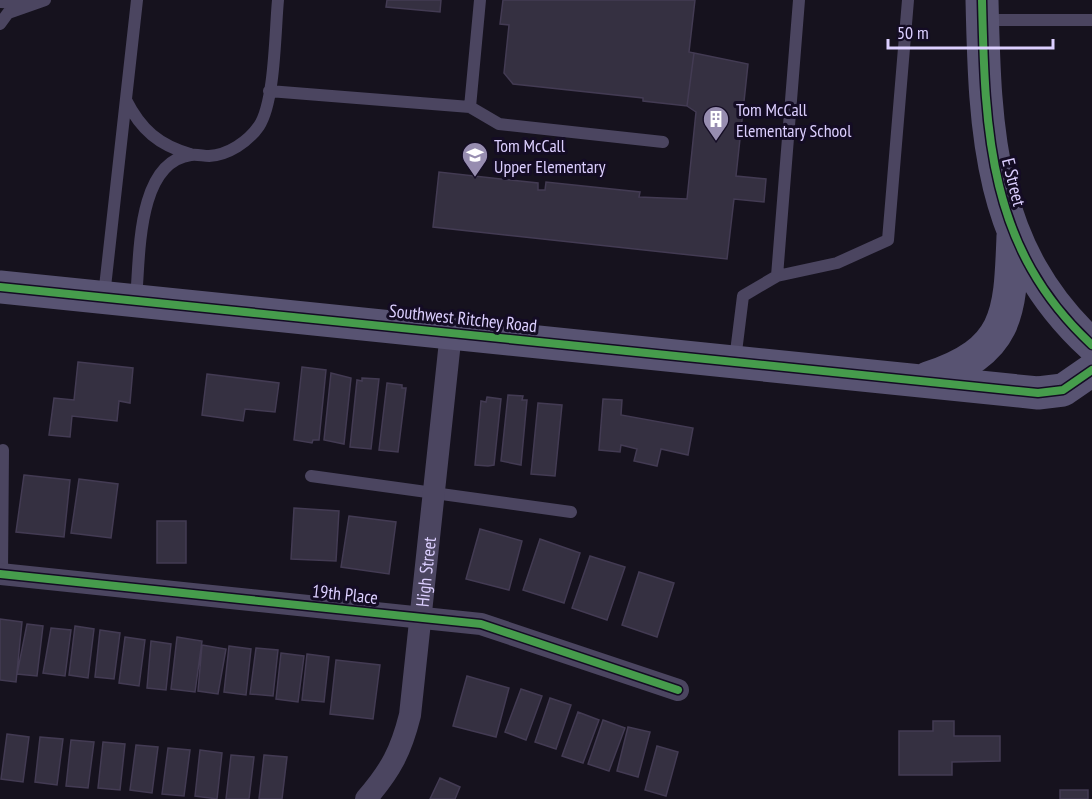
<svg xmlns="http://www.w3.org/2000/svg" width="1092" height="799" viewBox="0 0 1092 799" font-family="'PT Sans Narrow',sans-serif">
	<style>
		.building { fill: #353041; stroke: #433b53; stroke-width: 1.5 }
		.lines { fill: none; stroke-linecap: round; stroke-linejoin: round }
		.lane { stroke: #4b4560; stroke-width: 12 }
		.street { stroke: #4b4560; stroke-width: 22 }
		.secondary { stroke: #585372; stroke-width: 33 }
		.cycleway-casing { stroke: #140c24; stroke-width: 11 }
		.cycleway { stroke: #469c4c; stroke-width: 8 }
		.labels { text-anchor: middle; dominant-baseline: central; stroke-width: 6; stroke-linejoin: round; paint-order: stroke }
		.poi-label { font-size: 18px; fill: #dccfff; stroke: #140c24; text-anchor: start }
		.street-label { font-size: 18px; fill: #dccfff; stroke: #140c24 }
	</style>
	<rect width="100%" height="100%" fill="#16121e"/>
	<path class="building" d="M387 0H441L440 12 386 7Z
		M503 0H695L689 52 694 53 687 106 643 101V98L513 84 504 73 509 25 500 24Z
		M694 53 748 64 736 176 766 179 764 202 734 199 727 259 433 227 439 172 538 183V190H545L546 182 640 192 639 197 687 199 696 112 687 106Z
		M78 362 133 368 130 403 119 401 117 421 72 416 70 437 49 435 54 398 74 400Z
		M302 367 326 370 319 440H313L312 443 294 440Z
		M331 373 351 378 344 444 324 440Z
		M207 374 279 383 275 412 245 409 243 421 202 415Z
		M362 378 379 379 371 449 350 447 357 380 362 381Z
		M387 383 402 385V388H406L398 452 379 450Z
		M508 395 523 396 522 400H527L521 465 501 461Z
		M487 397 501 399 494 465 488 466 475 465 481 401 486 402Z
		M603 399 622 400 621 415 693 428 688 455 661 449 657 466 634 461 637 449 621 445 620 452 599 450Z
		M538 403 562 405 555 476 531 474Z
		M24 475 70 480 64 537 16 532Z
		M79 479 118 484 111 538 71 533Z
		M294 508 339 511 336 561 291 559Z
		M349 516 396 522 389 574 341 567Z
		M157 521H186V563H157Z
		M480 529 522 541 509 590 466 579Z
		M540 539 580 553 564 603 523 590Z
		M590 556 625 567 607 620 572 608Z
		M639 572 674 583 657 637 622 625Z
		M0 619 22 622 16 682 0 680Z
		M27 624 43 626 37 676 17 674Z
		M75 626 94 629 88 678 69 675Z
		M51 628 71 630 65 676 43 673Z
		M100 630 120 633 114 679 95 677Z
		M125 637 145 640 139 686 119 683Z
		M177 637 202 641 195 692 171 689Z
		M151 641 171 644 166 690 147 688Z
		M202 645 226 649 218 694 198 691Z
		M229 646 251 649 246 695 224 692Z
		M256 648 278 650 273 696 250 694Z
		M281 653 304 656 298 702 276 699Z
		M307 654 329 657 324 702 302 700Z
		M336 660 380 665 373 719 330 714Z
		M467 676 509 688 496 737 453 726Z
		M521 689 542 696 526 740 505 732Z
		M550 698 571 705 556 749 535 742Z
		M578 712 599 720 583 763 562 756Z
		M603 720 625 728 609 771 588 764Z
		M933 721H954V736H1000V761L952 762V775H899V731H933Z
		M628 727 650 732 638 777 617 771Z
		M7 734 29 737 23 782 1 779Z
		M40 737 63 739 57 785 35 782Z
		M71 740 94 742 88 788 66 786Z
		M103 742 125 744 120 790 98 788Z
		M136 745 158 747 152 793 130 790Z
		M657 746 678 752 666 796 645 790Z
		M168 748 190 750 184 796 162 794Z
		M200 750 222 753 217 799 195 796Z
		M231 755 254 757 249 799H226Z
		M264 755 287 757 282 799H259Z
		M440 778 460 787 455 799H430Z
		M1060 790H1088V799H1060Z"/>
	<g class="lines">
		<path class="lane" d="M0 2 26 3
			M984 20H1092
			M0 24 8 13 45 0
			M269 91 470 107 499 124 663 142
			M126 100C141 130 159 145 190 154
			M470 107 480 0
			M777 276 799 0
			M104 296 137 0
			M136 299C140 258 136 162 191 155 197 154 203 156 209 156 228 155 248 142 259 126 275 102 275 31 278 0
			M735 360 743 296 777 276 837 263 888 240 908 0
			M311 476 571 512
			M2 574 3 450"/>
		<g class="street">
			<path d="M0 574 481 624 678 690"/>
			<path id="s1" d="M366 799C391 770 401 751 410 715L451 332"/>
		</g>
		<path class="secondary" d="M982 0C985 132 988 249 1092 345
			M0 287 1038 393 1063 390 1092 370
			M928 378C1010 351 1010 314 1013 236"/>
		<g class="cycleway-casing">
			<path id="cycleway" d="M982 0C985 132 988 249 1092 345
				M0 287 1038 393 1063 390 1092 370
				M0 574 481 624 678 690"/>
		</g>
		<use href="#cycleway" class="cycleway"/>
	</g>
	<defs>
		<g id="building-pin" transform="scale(1.35)"><path d="M0 17L-7.5 6A9.5 9.5 0 1 1 7.5 6Z" fill="#978db0" stroke="#140c24"/><path d="M-4-6H4V6H1V3H-1V6H-4ZM-2.5-4.3h1.7v1.8h-1.7ZM.8-4.3h1.7v1.8H.8ZM-2.5-1h1.7V.8h-1.7ZM.8-1h1.7V.8H.8Z" fill="#fff"/></g>
		<g id="school-pin" transform="scale(1.35)"><path d="M0 17L-7.5 6A9.5 9.5 0 1 1 7.5 6Z" fill="#978db0" stroke="#140c24"/><path d="M0-5L7-2L0 1L-7-2ZM-4 1L0 2.5L4 1V4Q0 6-4 4Z" fill="#fff"/></g>
	</defs>
	<g fill-rule="evenodd">
		<use href="#building-pin" x="716" y="119"/>
		<use href="#school-pin" x="475" y="155"/>
	</g>
	<g class="labels">
		<g class="poi-label">
			<text x="736" y="109">Tom McCall<tspan x="736" dy="21">Elementary School</tspan></text>
			<text x="494" y="145">Tom McCall<tspan x="494" dy="21">Upper Elementary</tspan></text>
		</g>
		<g class="street-label">
			<text transform="translate(1014 182) rotate(76)">E Street</text>
			<text transform="translate(463 318) rotate(6)">Southwest Ritchey Road</text>
			<text stroke="none"><textPath href="#s1" startOffset="240">High Street</textPath></text>
			<text transform="translate(345 594) rotate(6)">19th Place</text>
		</g>
	</g>
	<path d="M888 39v9h165v-9" fill="none" stroke="#dccfff" stroke-width="3"/>
	<text x="897" y="39" font-size="18" fill="#dccfff" stroke="#140c24" stroke-width="4.5" paint-order="stroke">50 m</text>
</svg>
